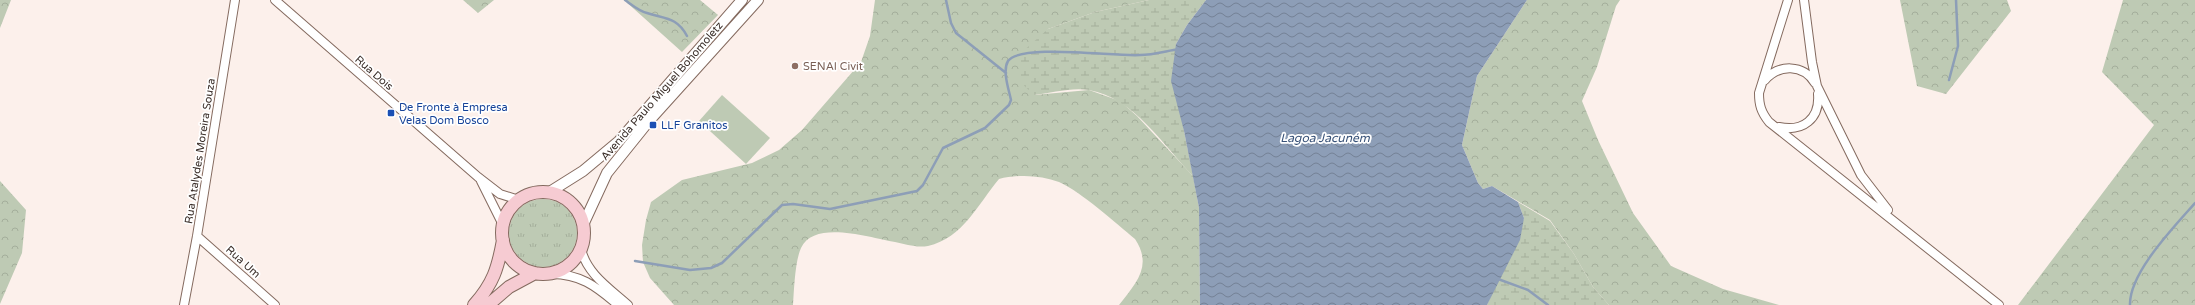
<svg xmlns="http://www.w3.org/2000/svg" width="2195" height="305" viewBox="0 0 2195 305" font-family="'Varela Round',sans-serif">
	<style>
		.grass { fill: #becab4 }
		.forest { fill: url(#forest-crowns) }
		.wetland { fill: url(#wetland-marsh) }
		.park { fill: url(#park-tufts) }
		.water { fill: url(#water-waves) }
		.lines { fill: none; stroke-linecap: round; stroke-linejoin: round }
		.stream { stroke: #8d9eb7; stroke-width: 2.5 }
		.minor-casing { stroke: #846a5f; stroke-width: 10 }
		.tertiary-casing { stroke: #846a5f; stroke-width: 12 }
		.secondary-casing { stroke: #846a5f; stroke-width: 14 }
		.minor { stroke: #fff; stroke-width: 8 }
		.tertiary { stroke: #fff; stroke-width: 10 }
		.secondary { stroke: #f6cbd2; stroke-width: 12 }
		.education-dot { fill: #8d6e63; stroke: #fff; stroke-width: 1.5 }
		.transit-dot { fill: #1a4fb4; stroke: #fff; stroke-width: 1.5 }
		.labels { text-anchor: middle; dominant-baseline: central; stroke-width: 3.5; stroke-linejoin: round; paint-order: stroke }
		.education-label { font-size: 11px; fill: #785e54; stroke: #fff; text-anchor: start }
		.street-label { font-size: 11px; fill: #3a2e29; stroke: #fff }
		.transit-label { font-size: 11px; fill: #164399; stroke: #fff; text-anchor: start }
		.water-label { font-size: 12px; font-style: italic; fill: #385278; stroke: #fff }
	</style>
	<defs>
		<pattern id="forest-crowns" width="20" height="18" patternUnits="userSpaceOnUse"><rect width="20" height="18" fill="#becab4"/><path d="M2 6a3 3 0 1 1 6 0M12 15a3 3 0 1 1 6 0" fill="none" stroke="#a4ae9b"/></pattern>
		<pattern id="wetland-marsh" width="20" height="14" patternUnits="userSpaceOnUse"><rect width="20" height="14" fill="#becab4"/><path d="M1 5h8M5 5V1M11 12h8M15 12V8" fill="none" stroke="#a4ae9b"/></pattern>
		<pattern id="park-tufts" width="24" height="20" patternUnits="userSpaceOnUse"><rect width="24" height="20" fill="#becab4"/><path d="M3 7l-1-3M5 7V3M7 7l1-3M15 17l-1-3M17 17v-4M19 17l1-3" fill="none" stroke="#a4ae9b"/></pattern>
		<pattern id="water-waves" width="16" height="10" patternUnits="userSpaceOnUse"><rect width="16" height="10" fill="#8d9eb7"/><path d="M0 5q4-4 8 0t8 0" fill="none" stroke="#748195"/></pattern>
	</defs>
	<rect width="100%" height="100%" fill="#fcf0eb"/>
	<path class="grass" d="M722 95 770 138 746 164 699 121Z"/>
	<path class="forest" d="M0 0H11L0 28Z
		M463 0H494L478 13Z
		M624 0H700L718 15 682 52Z
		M875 0H1149L1095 12 1048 29 1034 95 1089 90 1120 101 1137 116 1193 176 1199 208 1200 305H1119C1136 283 1153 266 1135 239 1117 224 1080 191 1059 182 1041 175 1018 174 999 179 978 204 963 238 928 246 916 248 906 244 895 242 871 238 814 219 801 248 795 261 794 290 793 305H674L650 278 643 262 642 245 646 220 651 202 682 180 752 163 779 150 802 130 861 62 870 36Z
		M1527 0H1620L1616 6 1597 67 1582 101 1598 140 1633 213 1671 266 1723 289 1779 305H1609L1593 287 1574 254 1550 220 1492 186 1483 189 1478 183 1462 145 1477 76Z
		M1900 0H2007L2011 11 1946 94 1917 86Z
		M2123 0H2195V305H2018L2154 125 2102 72Z
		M0 181 26 210 22 253 0 304Z"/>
	<path class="wetland" d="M1149 0H1206L1187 25 1176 44 1184 131 1193 176C1163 145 1134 98 1089 90 1072 87 1051 93 1034 95L1018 80 1021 53 1048 29 1095 12Z
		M1518 202 1550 221 1574 254 1593 287 1609 305H1487L1524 218Z"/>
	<path class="park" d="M509 233a34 34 0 1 1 68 0a34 34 0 1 1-68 0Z"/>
	<path class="water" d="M1206 0H1527L1477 76 1462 145 1478 183 1483 189 1492 186 1518 202 1524 218 1520 240 1487 305H1200L1199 208 1184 131 1171 81 1176 44 1187 25Z"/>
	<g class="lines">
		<path class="stream" d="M625 0C632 5 639 11 647 13 665 19 677 17 687 36
			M946 0 951 23 956 33 1006 73
			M1949 80 1958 46 1956 0
			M635 261 690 270 711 268 722 263 782 205 793 204 830 209 917 191 923 185 943 148 985 128 1009 105 1011 100C1009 90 1002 71 1008 61 1021 43 1116 57 1140 55 1153 55 1166 51 1179 49
			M1498 279 1528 290 1548 305
			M2130 305C2129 273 2174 227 2195 203"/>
		<g class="minor-casing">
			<path id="minor" d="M275 0 478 177 500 194 519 200
				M1788 0 1759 93C1759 105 1761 112 1769 122L1999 305
				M1804 0 1812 62 1817 86 1861 175 1888 210
				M1765 80C1779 64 1803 64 1815 83
				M1779 127C1803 132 1820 119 1818 94
				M481 181 503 225
				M197 236 275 305
				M581 249C587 274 609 288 628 305
				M549 274C579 273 596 286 618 305
				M184 305 197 236 235 0"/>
		</g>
		<g class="tertiary-casing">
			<path id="tertiary" d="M548 193 583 171 619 141 742 0
				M583 225 607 173 648 122 758 0"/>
		</g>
		<g class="secondary-casing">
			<path id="secondary" d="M502 233a41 41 0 1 1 82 0a41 41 0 1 1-82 0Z
				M474 305C493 284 498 268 503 240
				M488 305 509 287 535 273"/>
		</g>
		<use href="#minor" class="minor"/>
		<use href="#tertiary" class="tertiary"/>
		<use href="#secondary" class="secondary"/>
	</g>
	<circle class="education-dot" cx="795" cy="66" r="4"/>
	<g class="transit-dot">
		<rect x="387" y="109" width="8" height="8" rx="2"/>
		<rect x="649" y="121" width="8" height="8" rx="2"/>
	</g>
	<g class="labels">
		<g class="education-label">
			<text x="803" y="66">SENAI Civit</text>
		</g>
		<g class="street-label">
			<text transform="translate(374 73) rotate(41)">Rua Dois</text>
			<text transform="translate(662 91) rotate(-49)">Avenida Paulo Miguel Bohomoletz</text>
			<text transform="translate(200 151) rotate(-81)">Rua Atalydes Moreira Souza</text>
			<text transform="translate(243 262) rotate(42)">Rua Um</text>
		</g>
		<g class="transit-label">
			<text x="399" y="107">De Fronte à Empresa<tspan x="399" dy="13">Velas Dom Bosco</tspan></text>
			<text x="661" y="125">LLF Granitos</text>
		</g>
		<g class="water-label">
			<text x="1325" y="138">Lagoa Jacuném</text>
		</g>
	</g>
</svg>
